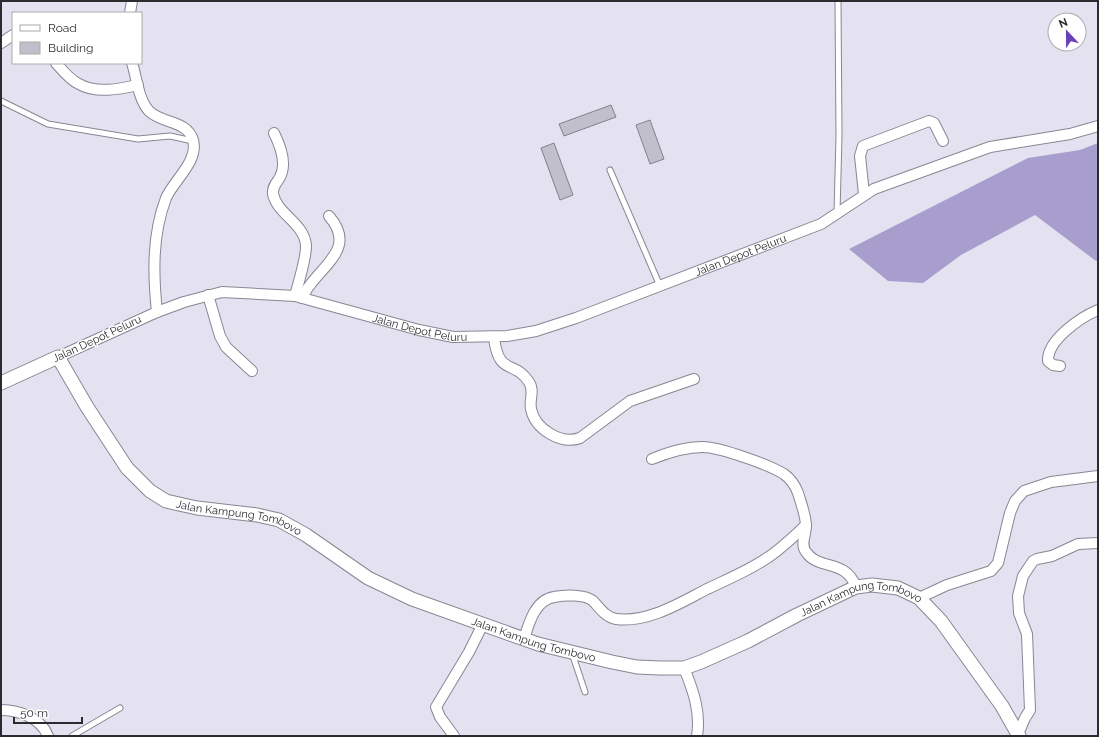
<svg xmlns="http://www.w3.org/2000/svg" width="1099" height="737" viewBox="0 0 1099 737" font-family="Raleway,sans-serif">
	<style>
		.forest { fill: #a89ecd }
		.building { fill: #c1bfcc; stroke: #82808c }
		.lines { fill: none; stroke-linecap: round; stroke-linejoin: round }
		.service-casing { stroke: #898693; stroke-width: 7 }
		.minor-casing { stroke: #898693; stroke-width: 12 }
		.tertiary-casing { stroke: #898693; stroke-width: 15 }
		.service { stroke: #fff; stroke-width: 5 }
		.minor { stroke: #fff; stroke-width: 10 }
		.tertiary { stroke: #fff; stroke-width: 13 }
		.labels { text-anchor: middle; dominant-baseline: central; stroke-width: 3; stroke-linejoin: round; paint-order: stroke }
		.street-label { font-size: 11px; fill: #2c2b30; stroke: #fff }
	</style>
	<rect width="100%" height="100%" fill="#e4e2f0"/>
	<path class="forest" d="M1098 143V260L1096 261 1035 215 961 255 923 283 888 281 849 249 1028 158 1080 150Z"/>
	<path class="building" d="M611 105 616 117 564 136 559 124Z
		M650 120 664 159 650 164 636 125Z
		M554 143 573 195 560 200 541 148Z"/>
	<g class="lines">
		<g class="service-casing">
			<path id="service" d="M1 101 48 124 138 139 170 136 193 141
				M610 170 660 286
				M837 213 839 136 838 1
				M572 653 585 692
				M72 736 120 708"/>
		</g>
		<g class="minor-casing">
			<g id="minor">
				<path d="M130 13 132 1"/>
				<path d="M1 43 13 35"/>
				<path d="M56 63C62 70 70 80 79 84 96 94 120 89 138 85"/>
				<path d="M132 63C137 78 138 99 149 111 162 124 187 120 193 140 199 161 174 180 166 198 152 235 153 274 157 312"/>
				<path d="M274 133C280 145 287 164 280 177 277 183 272 186 273 194 277 214 304 223 306 245 307 256 298 284 295 296"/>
				<path d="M864 194 860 156 863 146 929 121 934 123 943 141"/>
				<path d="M208 295 220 336 226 347 252 371"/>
				<path d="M302 298C305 294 306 289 310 285 327 262 355 246 329 216"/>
				<path d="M494 338C499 377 514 359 529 382 535 391 529 399 531 409 535 429 561 445 580 438L630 401 694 379"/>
				<path id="s1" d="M58 357 157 312 184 302 222 292 295 296 419 330 453 337 507 336 536 331 576 318 821 224 874 189 990 147 1070 134 1098 126"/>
				<path d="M1060 366 1053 365 1048 361C1047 340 1081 317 1098 310"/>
				<path d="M652 459C669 452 685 447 703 447 719 447 770 465 784 474 791 479 795 485 798 493 801 503 806 516 806 526 806 535 800 544 806 552 819 571 845 558 856 587"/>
				<path d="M919 598 947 585 991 571 998 563 1010 513 1015 501 1024 491 1051 482 1098 476"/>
				<path d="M524 639C529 623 535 600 554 597 564 595 585 594 593 601 600 608 605 617 616 619 648 623 680 603 707 589 728 579 748 571 767 558 781 549 793 537 806 525"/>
				<path d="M684 668C693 690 701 712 697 736"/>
				<path d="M1 710C19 710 41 718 48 736"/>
				<path d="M1018 734 1025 718 1030 710 1027 634 1019 613 1018 596 1023 576 1033 561 1037 559 1052 556 1078 544 1098 543"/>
				<path d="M454 736 440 717 436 707 469 652 482 626"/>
			</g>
		</g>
		<g class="tertiary-casing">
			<g id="tertiary">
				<path id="s2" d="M1 383 58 357 87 407 127 468 150 491 166 501 179 504 197 508 257 515 279 520 306 535 368 578 412 599 538 644 612 662 637 667 660 668H684L701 662 748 641 797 615 856 587 872 585 898 588 919 598 941 621 1002 706 1019 736"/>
			</g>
		</g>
		<use href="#service" class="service"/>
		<use href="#minor" class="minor"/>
		<use href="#tertiary" class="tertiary"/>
	</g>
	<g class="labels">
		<g class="street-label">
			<text stroke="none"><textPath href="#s1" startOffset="715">Jalan Depot Peluru</textPath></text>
			<text stroke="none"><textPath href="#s1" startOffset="379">Jalan Depot Peluru</textPath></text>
			<text transform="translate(97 339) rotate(-25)">Jalan Depot Peluru</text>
			<text stroke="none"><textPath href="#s2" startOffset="320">Jalan Kampung Tombovo</textPath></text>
			<text stroke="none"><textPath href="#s2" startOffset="991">Jalan Kampung Tombovo</textPath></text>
			<text stroke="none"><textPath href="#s2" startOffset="643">Jalan Kampung Tombovo</textPath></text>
		</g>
	</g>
	<rect width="1099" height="737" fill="none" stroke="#2c2b30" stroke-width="4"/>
	<rect x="12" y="12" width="130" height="52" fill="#ffffff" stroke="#abaaac"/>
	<rect x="20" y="25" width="20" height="6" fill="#ffffff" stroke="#abaaac"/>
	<text x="48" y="32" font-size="12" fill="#2c2b30">Road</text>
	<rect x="20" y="42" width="20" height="12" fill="#c1bfcc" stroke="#abaaac"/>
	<text x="48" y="52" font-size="12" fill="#2c2b30">Building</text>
	<g transform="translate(1067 32) rotate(338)"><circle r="19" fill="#ffffff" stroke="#abaaac"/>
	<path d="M0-3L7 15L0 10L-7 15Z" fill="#6a41b9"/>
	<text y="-6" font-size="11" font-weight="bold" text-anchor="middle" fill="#2c2b30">N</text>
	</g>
	<path d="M14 717v6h68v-6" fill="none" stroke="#2c2b30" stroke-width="2"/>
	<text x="20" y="717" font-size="12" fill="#2c2b30" stroke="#ffffff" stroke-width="3" paint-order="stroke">50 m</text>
</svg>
